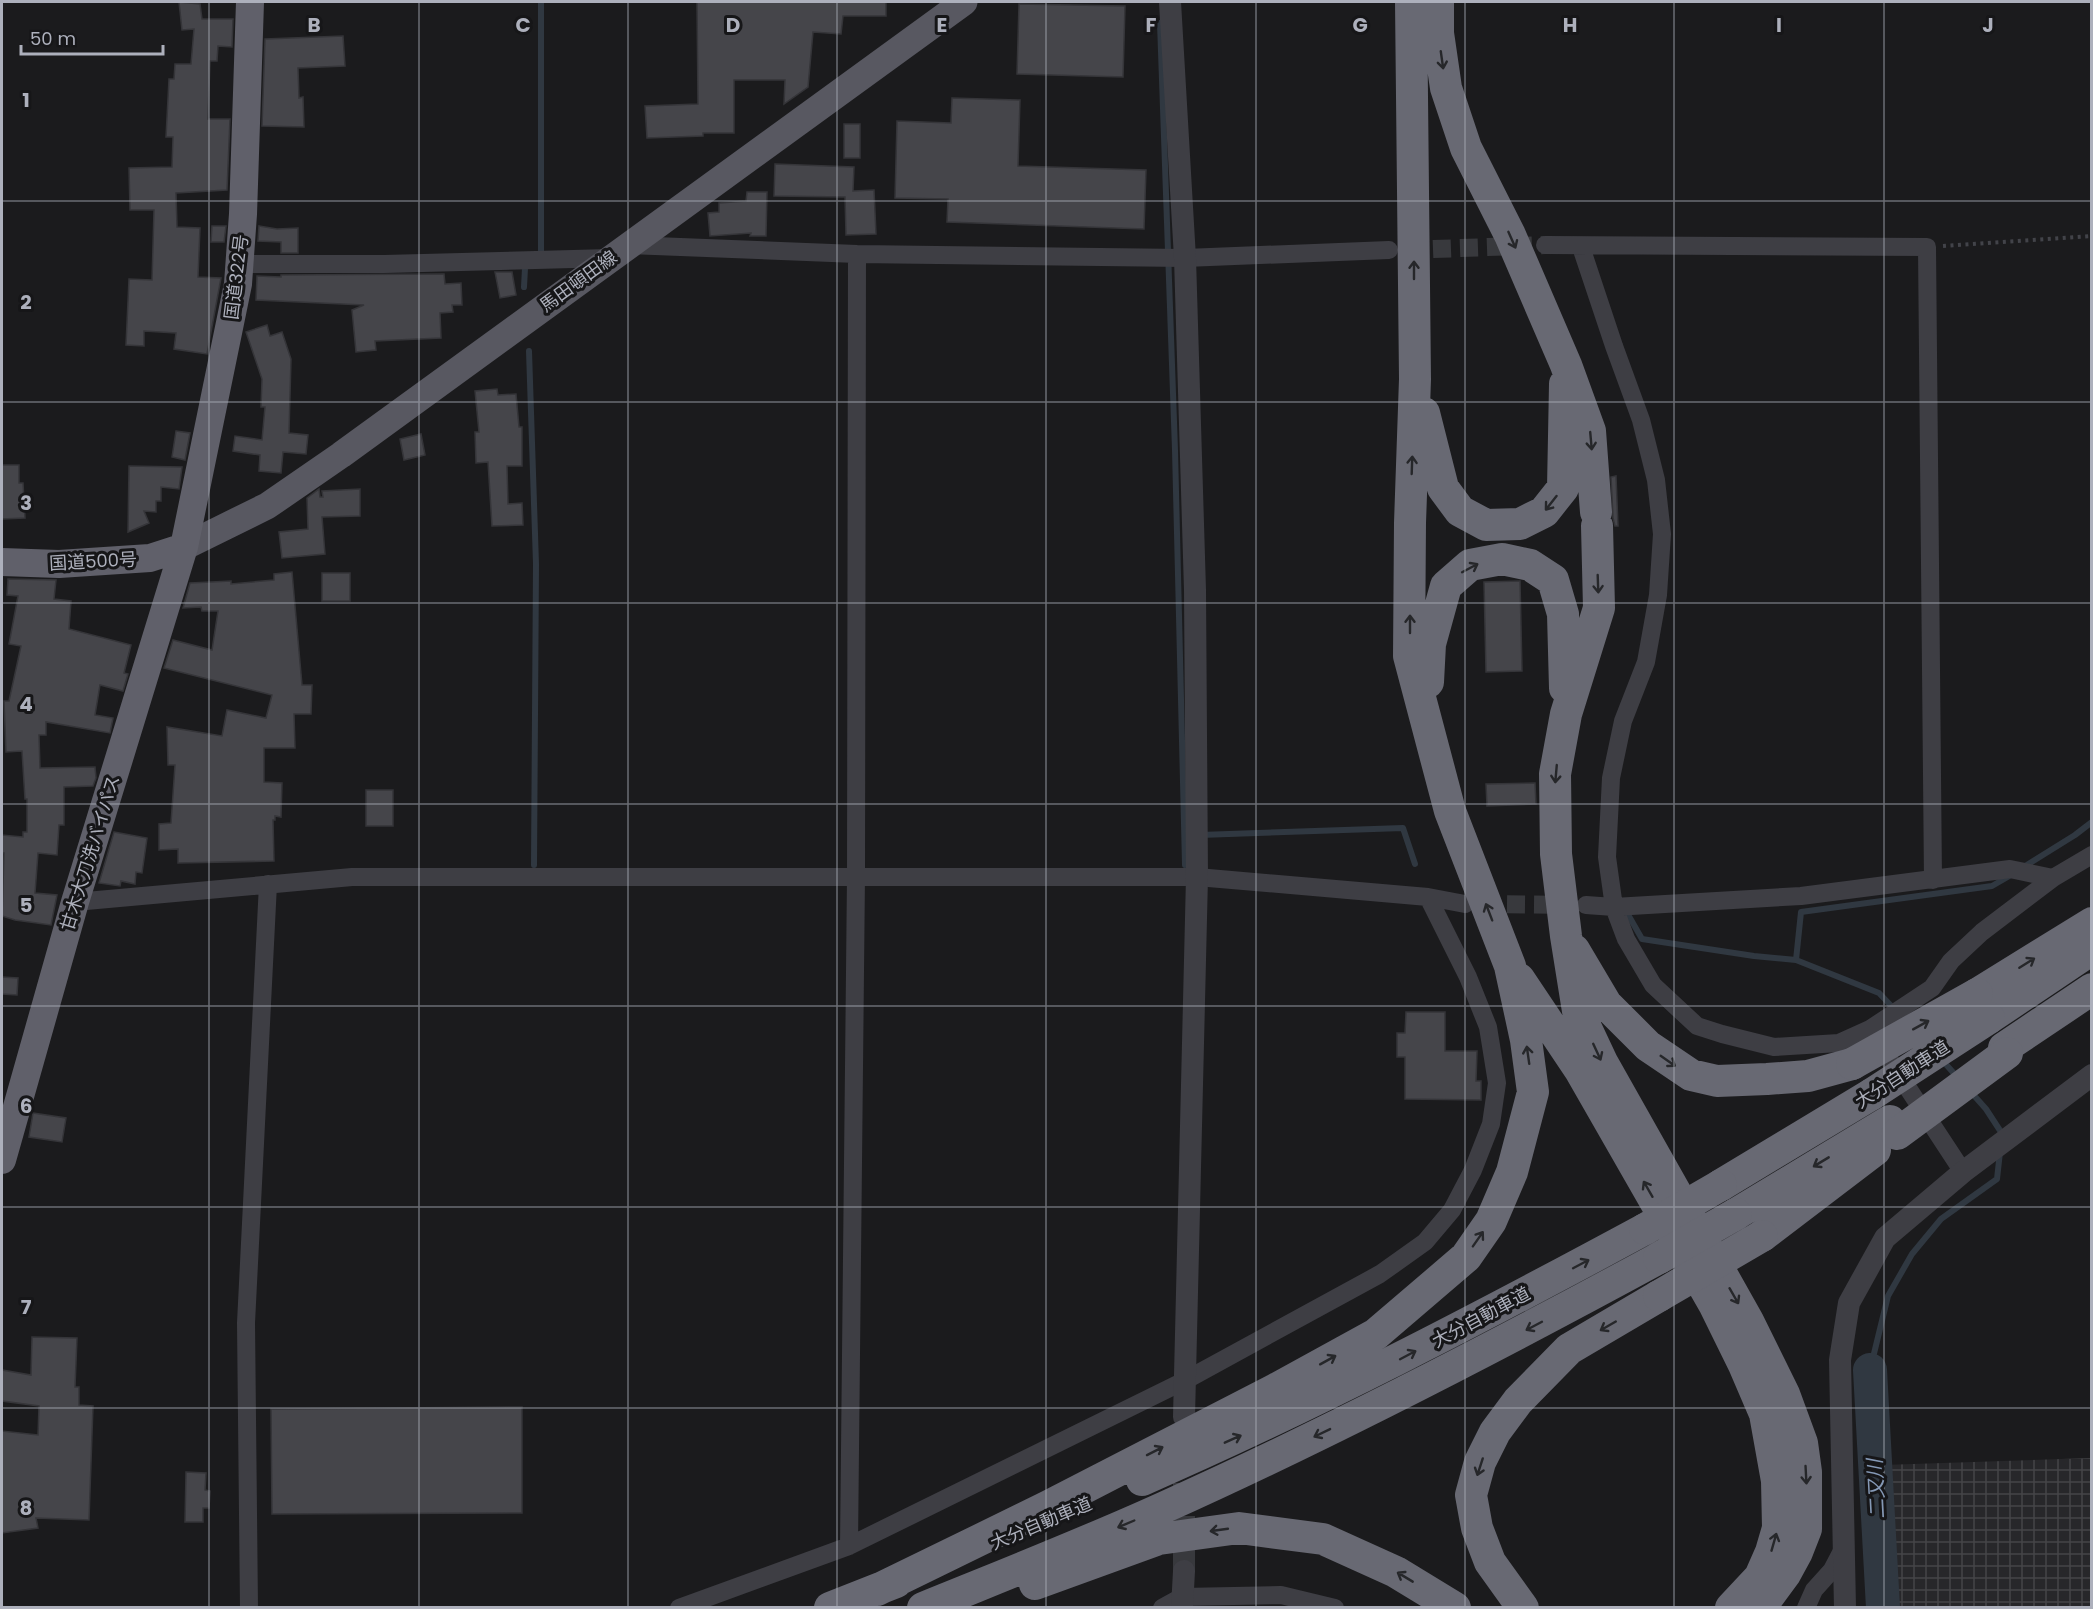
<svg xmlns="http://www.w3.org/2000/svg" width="2093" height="1609" viewBox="0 0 2093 1609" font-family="Poppins,'Noto Sans JP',sans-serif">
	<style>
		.industrial { fill: url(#industrial-grid) }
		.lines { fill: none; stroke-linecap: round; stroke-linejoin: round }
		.stream { stroke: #303841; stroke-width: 6 }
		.river { stroke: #303841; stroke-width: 34 }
		.building { fill: #45454a; stroke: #353539; stroke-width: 1.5 }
		.minor-tunnel { stroke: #38393d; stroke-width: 18; stroke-dasharray: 18 9; stroke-linecap: butt }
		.tertiary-tunnel { stroke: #38393d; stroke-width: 22; stroke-dasharray: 22 11; stroke-linecap: butt }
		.path { stroke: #424349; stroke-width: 4; stroke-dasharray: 3 4.5; stroke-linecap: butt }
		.minor { stroke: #3e3e44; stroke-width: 18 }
		.tertiary { stroke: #3e3e44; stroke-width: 22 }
		.primary { stroke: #585861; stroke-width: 27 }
		.trunk { stroke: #60606a; stroke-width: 28 }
		.motorway { stroke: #686973; stroke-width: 32 }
		.motorway-bridge { stroke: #686973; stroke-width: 32 }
		.oneway { stroke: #26272a }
		.grid { fill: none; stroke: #adb0bc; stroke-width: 1.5; stroke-opacity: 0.55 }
		.labels { text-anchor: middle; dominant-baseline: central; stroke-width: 6; stroke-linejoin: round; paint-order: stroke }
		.street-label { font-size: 18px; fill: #adb0bc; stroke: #161618 }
		.water-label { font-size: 20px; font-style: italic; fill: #8599b6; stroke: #161618 }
		.grid-label { font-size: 20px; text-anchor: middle; font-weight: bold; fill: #adb0bc; stroke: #161618; stroke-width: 6; stroke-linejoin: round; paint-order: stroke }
	</style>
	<defs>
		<pattern id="industrial-grid" width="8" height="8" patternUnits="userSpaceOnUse" patternTransform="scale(1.5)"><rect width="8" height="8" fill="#27272a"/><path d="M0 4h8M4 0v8" fill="none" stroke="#444447"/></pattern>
	</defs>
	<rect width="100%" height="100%" fill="#1b1b1d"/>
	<path class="industrial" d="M2091 1458V1607H1886L1883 1465Z"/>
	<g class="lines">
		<path class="stream" d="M1160 23 1175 450 1185 865
			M539 258 541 256V2
			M524 287 525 268 527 266
			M529 351 536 564 534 865
			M1200 835 1403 828 1415 864
			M2022 868 2075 835 2092 822
			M1626 911 1642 939 1754 956 1796 960 1879 993 1896 1011
			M1796 960 1801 912 1992 886 2011 875
			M1942 1060 1959 1079
			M1970 1091 1986 1109 2001 1132V1136
			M1870 1370 1888 1296 1912 1254 1941 1219 1997 1179 2000 1152"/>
		<path class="river" d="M1870 1370 1883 1608"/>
	</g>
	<path class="building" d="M179 2 200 4 202 19H233L232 47 218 46 217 61H210L208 119H230L227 190 176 193 177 227 200 228 198 277 221 278 207 354 174 349 176 333 144 331V346L126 345 129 279 152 280 154 210H130L129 168 172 167 173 137H166L169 79H174L175 64H191L194 29 182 30Z
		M697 2H886V16H843L841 34 813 32 808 87 784 104 785 80H734V133H703V136L647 138 645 106 698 104Z
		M1019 4 1125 6 1123 77 1017 74Z
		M343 36 345 66 298 68 299 98 303 97 304 127 262 126 265 39Z
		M952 98 1020 100 1018 166 1146 170 1144 229 947 222 948 199 895 198 897 121 951 123Z
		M844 124H860V158H844Z
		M775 164 854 167 853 191 874 190 876 234 846 235 845 197 774 196Z
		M747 192H767L766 236H750L751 233 710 236 708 213 719 212V203L746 201Z
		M212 226H226L224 242H211Z
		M259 226 277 229 298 228V253H281V242L258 241Z
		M495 272H512L516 295 500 298Z
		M444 274 445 284 461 283 462 305H452L453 312 440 313 441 338 375 341 376 350 356 352 352 310 364 305 256 300 257 276 281 277V275Z
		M267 325 270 336 282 332 291 359 289 433 308 435 306 454 283 452 281 473 259 471 260 455 233 451 235 436 262 440 265 407H261L262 379 246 332Z
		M497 389 498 395 516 394 519 427H522V466H507L508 504 522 503 523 525 492 526 488 462 476 463 475 432H479L475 391Z
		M176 431 190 433 185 460 172 457Z
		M421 434 425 455 404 460 400 439Z
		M2 465H19V483H23L25 518 2 519Z
		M129 466 182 467 179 489 161 487V501H156V512L144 511 149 523 128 532Z
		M1616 476 1618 526H1615L1613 518 1611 477Z
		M319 489 320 497H323L322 491 360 489V516L322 517 325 554 282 558 279 532 308 529 307 498Z
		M292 572 302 685H312L311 714H294L295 748H264V782L282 783 281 817 275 816V820H273L274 861 178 863V849L159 850V824L171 823 175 765H168L167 727 222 736 227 710 266 718 272 695 164 668 173 640 212 650 218 611H202L201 607 183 608 190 583 231 581V584L274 580V574Z
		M322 573H350V601H322Z
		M8 579 56 580 54 599 71 601 69 629 131 645 124 673 128 674 123 691 100 685 95 715 113 718 110 733 46 722V735H39L40 768 95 767 96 778 93 786 64 787V825H59L57 855 38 853 35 893 57 895 51 925 15 920 2 916 4 853H2V835L23 837V832H27V799H25L22 751 6 752 4 701H9L21 646 9 644 18 596 7 595Z
		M1520 581 1522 671 1486 672 1484 582Z
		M1535 783 1536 804 1487 806 1486 784Z
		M366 790H393V826H366Z
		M114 832 147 838 142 873 136 872 135 884 121 881 120 886 99 883Z
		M2 977 18 978 17 995 2 994Z
		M1406 1012H1445V1051H1477L1476 1081H1481V1100L1405 1099V1057H1397V1033H1405Z
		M33 1113 66 1118 62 1142 29 1137Z
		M32 1337 77 1338 75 1387H79V1405L93 1406 89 1520 36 1518 38 1528 2 1533V1431L38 1435 39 1406 2 1401V1370L31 1375Z
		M522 1407V1513L272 1514 271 1409Z
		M186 1472 206 1473 205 1490 210 1491 209 1508H203V1522H185Z"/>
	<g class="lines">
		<path class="minor-tunnel" d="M1406 250 1545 245
			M1480 904 1569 905"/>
		<path class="tertiary-tunnel" d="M1184 1571V1449"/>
		<path class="path" d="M1943 246 2092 236"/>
		<path class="minor" d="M629 245 857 254 1185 258 1389 250
			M1545 245 1927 247 1933 880
			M1581 247 1614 346 1641 420 1656 480 1662 534 1658 595 1646 662 1623 721 1611 778 1607 857 1614 907 1626 939 1653 985 1697 1026 1722 1034 1774 1047 1839 1043 1870 1029 1932 988 1951 961 1982 932 2053 878 2092 855
			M239 264H384L610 258
			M75 902 352 877H1197L1428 897 1465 904
			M1586 905 1614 907 1801 896 2010 869 2053 878
			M1877 1041 1963 1172
			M849 1546 856 876 857 254
			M249 1608 246 1323 268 884
			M679 1608 849 1546 1186 1380 1380 1274 1425 1242 1452 1210 1473 1170 1491 1124 1497 1083 1488 1027 1468 977 1428 897
			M1162 1608 1182 1597 1281 1595 1335 1608
			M1806 1608 1814 1590 1832 1570 1843 1549"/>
		<path class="tertiary" d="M1170 2 1185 258 1195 590 1197 877 1184 1417
			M1182 1608 1184 1571
			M1845 1608 1840 1360 1849 1303 1885 1238 1963 1172 2092 1075"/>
		<path class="primary" d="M184 547 267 506 341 455 964 2"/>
		<path class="trunk" d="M2 562 59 564 150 558 184 547
			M2 1160 75 902 184 547 238 284 243 214 250 2"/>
		<path class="motorway" d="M1438 2V33L1446 88 1466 148 1510 235 1566 365 1590 431 1596 512
			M1424 413 1443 488 1460 511 1486 525 1520 524 1544 512 1563 488 1565 384
			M1597 526 1599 608 1566 714 1555 774 1556 854 1566 936 1578 1011 1602 1062 1748 1321 1784 1394 1802 1443 1806 1472V1529L1797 1552 1785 1574 1760 1608
			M1428 682 1430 644 1446 586 1470 565 1502 559 1530 565 1553 580 1563 614 1565 688
			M1574 950 1606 1004 1648 1046 1691 1075 1717 1081 1767 1079 1808 1076 1852 1064
			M1519 979 1580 1070 1714 1304 1744 1365 1765 1414 1777 1481 1778 1528 1771 1552 1760 1577 1731 1608
			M1977 994 2092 923
			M1989 1018 2092 949
			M2004 1048 2092 989
			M1721 1185 1872 1094
			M1736 1214 1890 1121
			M1762 1236 1875 1150
			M1142 1480C1314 1405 1480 1318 1645 1229
			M1035 1584 1159 1539 1239 1528 1323 1539 1396 1572 1455 1608
			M877 1590 1047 1507 1274 1390 1376 1334 1466 1257 1491 1221 1512 1172 1533 1092 1526 1040 1510 966 1450 811 1409 656 1410 523 1415 379 1411 2
			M830 1608 896 1582
			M923 1608C1004 1575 1086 1543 1165 1507 1334 1431 1497 1346 1659 1258
			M1523 1608 1490 1562 1477 1528 1471 1495 1480 1462 1495 1432 1518 1401 1569 1349 1659 1296"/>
		<path class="motorway-bridge" d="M1852 1064 1977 994
			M1872 1094 1989 1018
			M1897 1134 2007 1053
			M1645 1229 1721 1185
			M1659 1258 1736 1214
			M1659 1296 1762 1236"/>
	</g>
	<defs><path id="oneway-shaft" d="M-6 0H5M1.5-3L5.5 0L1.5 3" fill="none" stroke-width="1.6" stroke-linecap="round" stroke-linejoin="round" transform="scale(1.5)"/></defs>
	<g class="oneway">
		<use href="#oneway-shaft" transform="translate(1442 60) rotate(82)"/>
		<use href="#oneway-shaft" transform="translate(1512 240) rotate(66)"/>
		<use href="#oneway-shaft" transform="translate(1414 270) rotate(-90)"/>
		<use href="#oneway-shaft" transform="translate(1591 441) rotate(85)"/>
		<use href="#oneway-shaft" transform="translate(1412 465) rotate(-88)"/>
		<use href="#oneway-shaft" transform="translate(1551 503) rotate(128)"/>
		<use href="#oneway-shaft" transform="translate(1470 568) rotate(-28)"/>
		<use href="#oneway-shaft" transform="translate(1598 584) rotate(88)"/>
		<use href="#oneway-shaft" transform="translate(1410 624) rotate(-90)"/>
		<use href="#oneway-shaft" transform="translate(1556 774) rotate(95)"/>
		<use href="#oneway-shaft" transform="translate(1489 912) rotate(-111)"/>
		<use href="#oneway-shaft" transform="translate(2027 963) rotate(-32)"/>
		<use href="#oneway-shaft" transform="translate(1921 1025) rotate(-29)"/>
		<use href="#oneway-shaft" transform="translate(1597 1052) rotate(65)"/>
		<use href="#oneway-shaft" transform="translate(1528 1055) rotate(-98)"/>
		<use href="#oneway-shaft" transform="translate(1668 1061) rotate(35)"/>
		<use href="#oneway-shaft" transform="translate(1821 1162) rotate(149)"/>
		<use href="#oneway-shaft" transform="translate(1648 1189) rotate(-120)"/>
		<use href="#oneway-shaft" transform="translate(1478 1239) rotate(-55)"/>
		<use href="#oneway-shaft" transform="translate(1581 1264) rotate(-28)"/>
		<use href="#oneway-shaft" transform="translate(1734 1296) rotate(60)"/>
		<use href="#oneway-shaft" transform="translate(1534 1326) rotate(152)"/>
		<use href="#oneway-shaft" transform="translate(1608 1326) rotate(150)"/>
		<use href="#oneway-shaft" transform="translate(1408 1355) rotate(-28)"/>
		<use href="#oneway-shaft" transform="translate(1328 1360) rotate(-29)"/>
		<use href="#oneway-shaft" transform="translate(1322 1433) rotate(154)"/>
		<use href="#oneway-shaft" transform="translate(1233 1439) rotate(-24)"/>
		<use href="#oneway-shaft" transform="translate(1155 1451) rotate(-27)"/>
		<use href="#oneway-shaft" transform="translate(1480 1467) rotate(108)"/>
		<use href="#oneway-shaft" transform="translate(1806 1475) rotate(87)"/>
		<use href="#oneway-shaft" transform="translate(1126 1524) rotate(157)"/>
		<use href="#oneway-shaft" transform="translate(1219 1530) rotate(172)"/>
		<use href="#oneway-shaft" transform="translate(1774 1542) rotate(-74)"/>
		<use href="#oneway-shaft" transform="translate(1405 1577) rotate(-149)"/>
	</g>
	<path class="grid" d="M209 2V1608M419 2V1608M628 2V1608M837 2V1608M1046 2V1608M1256 2V1608M1465 2V1608M1674 2V1608M1884 2V1608M2 201H2092M2 402H2092M2 603H2092M2 804H2092M2 1006H2092M2 1207H2092M2 1408H2092"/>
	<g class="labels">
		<g class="street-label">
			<text transform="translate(236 277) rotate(-83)">国道322号</text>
			<text transform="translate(578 281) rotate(-36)">馬田頓田線</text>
			<text transform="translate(93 561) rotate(-3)">国道500号</text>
			<text transform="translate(90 853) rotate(-73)">甘木大刀洗バイパス</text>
			<text transform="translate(1902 1074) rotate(-33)">大分自動車道</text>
			<text transform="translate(1481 1317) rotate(-28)">大分自動車道</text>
			<text transform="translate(1041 1523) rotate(-23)">大分自動車道</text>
		</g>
		<g class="water-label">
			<text transform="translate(1876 1489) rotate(-93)">二又川</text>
		</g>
	</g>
	<g class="grid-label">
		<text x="314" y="32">B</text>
		<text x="523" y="32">C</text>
		<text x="733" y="32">D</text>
		<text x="942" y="32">E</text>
		<text x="1151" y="32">F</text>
		<text x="1360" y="32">G</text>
		<text x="1570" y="32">H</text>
		<text x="1779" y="32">I</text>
		<text x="1988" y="32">J</text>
		<text x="26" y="107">1</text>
		<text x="26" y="309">2</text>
		<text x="26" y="510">3</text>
		<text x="26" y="711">4</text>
		<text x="26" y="912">5</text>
		<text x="26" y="1113">6</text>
		<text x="26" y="1314">7</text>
		<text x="26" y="1515">8</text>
	</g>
	<rect width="2093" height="1609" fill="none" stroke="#adb0bc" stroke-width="6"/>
	<path d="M21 45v9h142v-9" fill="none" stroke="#adb0bc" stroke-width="3"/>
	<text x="30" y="45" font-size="18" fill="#adb0bc" stroke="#161618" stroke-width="4.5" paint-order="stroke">50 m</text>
</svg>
